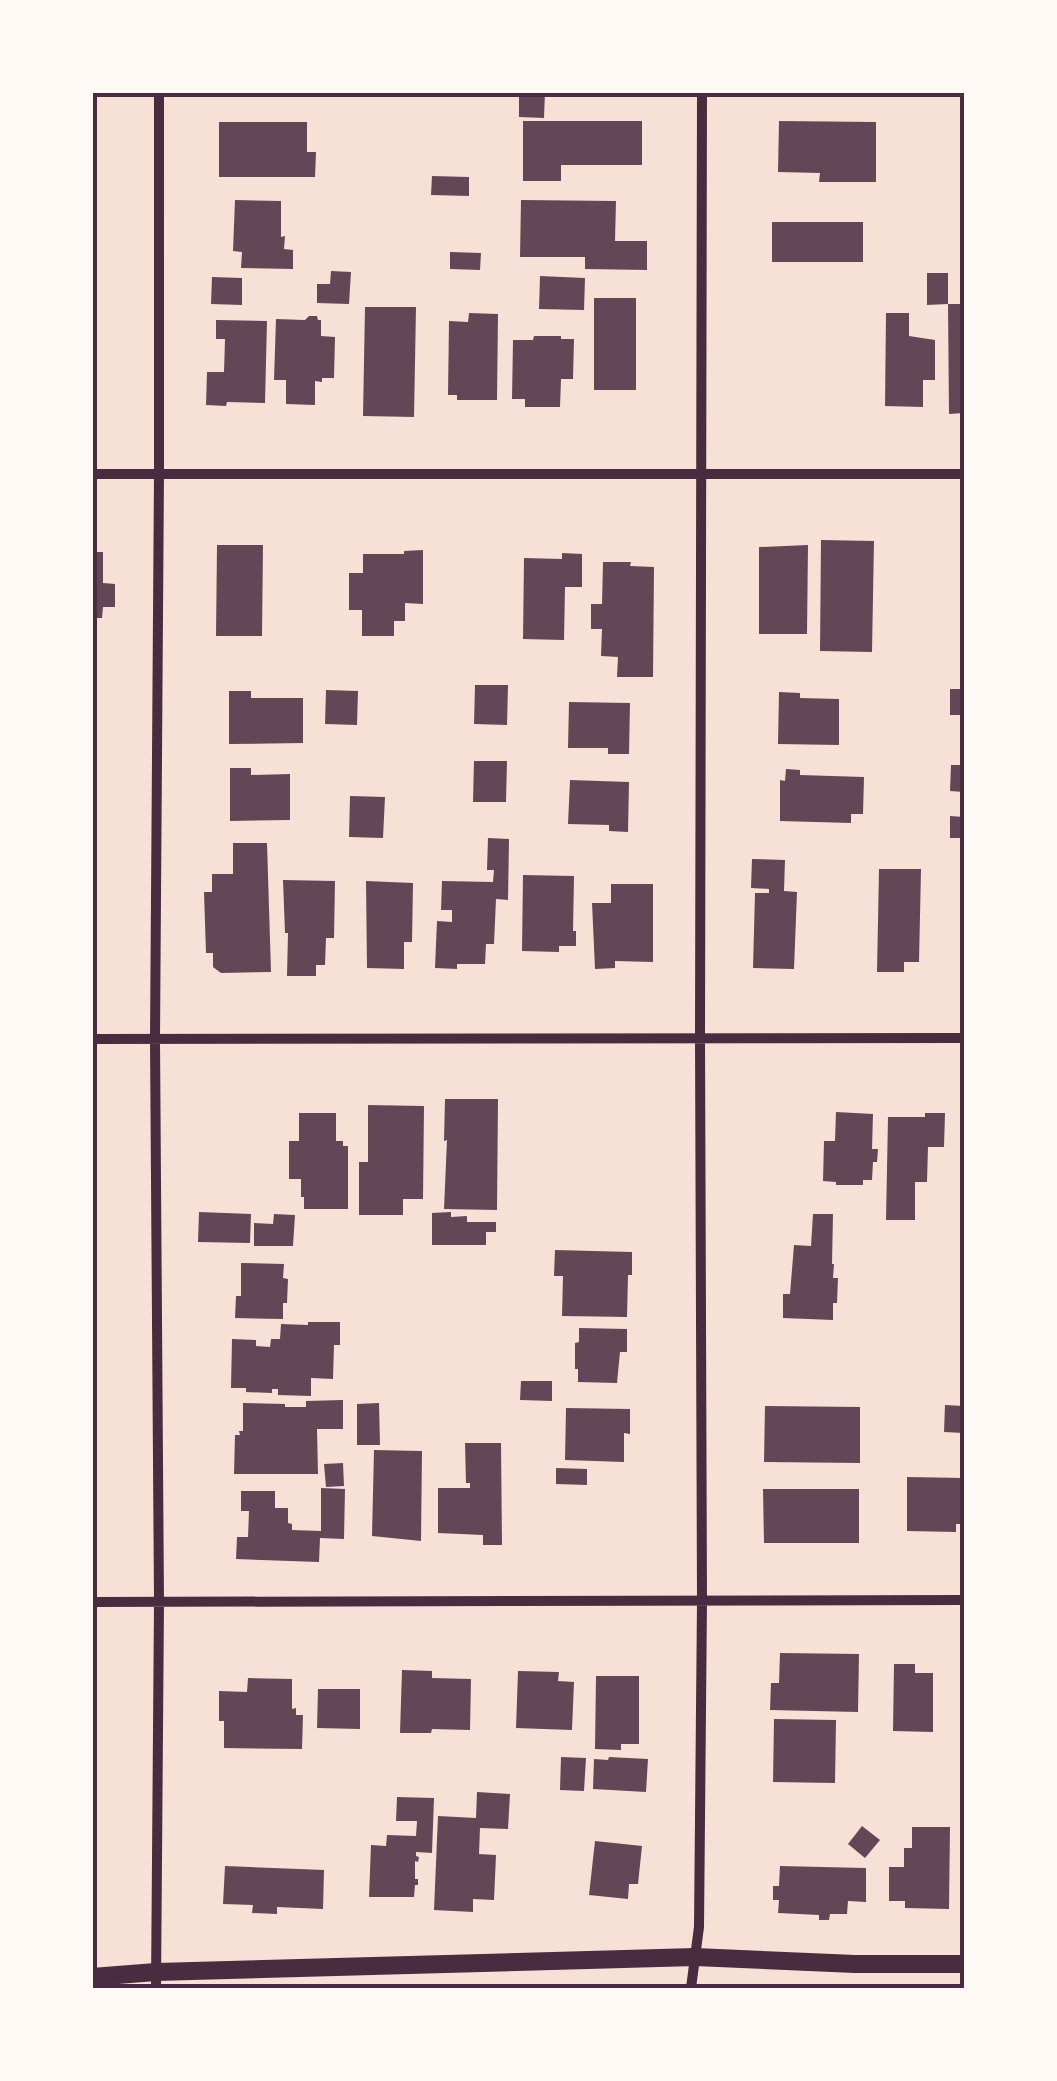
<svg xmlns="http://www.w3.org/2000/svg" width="1057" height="2081" viewBox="0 0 1057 2081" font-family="'Sofia Sans Condensed',sans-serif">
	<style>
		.building { fill: #644757 }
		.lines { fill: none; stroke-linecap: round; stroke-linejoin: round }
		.minor { stroke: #4a2c40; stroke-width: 10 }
		.tertiary { stroke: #4a2c40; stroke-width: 18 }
		.neatline { fill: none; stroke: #4a2c40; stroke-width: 4 }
	</style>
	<rect width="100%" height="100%" fill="#f7e1d7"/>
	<path class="building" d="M519 92H545L544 118 519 117Z
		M523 121H642V165H561V181H523Z
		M779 121 876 122V182H819L820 173 778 172Z
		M219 122H307V152H316L315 177H219Z
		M432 176 469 177V196L431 195Z
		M235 200 281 201V237L285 236 284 249 293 250V269L241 268 242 252 233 251Z
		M521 200 616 201 615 241H647V270L585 269V257H520Z
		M772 222H863V262H772Z
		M450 252 481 253 480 270 450 269Z
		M331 271 351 272 349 304 317 303V284H330Z
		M927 273H948V304L927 305Z
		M540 276 585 278 584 310 539 309Z
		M212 277 242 278V305L211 304Z
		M594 298H636V390H594Z
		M948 304H964V413L949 414Z
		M365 307H416L414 417 363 416Z
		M469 313 498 314 497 400H457V395H448L449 321 468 322Z
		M886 313H909V336L935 340V380H923V407L885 406Z
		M309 316H317L318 320H321V336L335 337 334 378H322V382L315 381V405L286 404V380H274L276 319 305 320Z
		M216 320 267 321 265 403 227 402 226 406 206 405 207 372H224L225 339H216Z
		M534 336H561V339H574L573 379H561L560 407H525V399H512L513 340H533Z
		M821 540 874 541 872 652 820 651Z
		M217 545H263L262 636H216Z
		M808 545 807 634H759V547Z
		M423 550V604L405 603V621H394V636H362V610H349V573H363V554H404V551Z
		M92 552H103V583L115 584V607H103L102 618H92Z
		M562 553 582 554V587H565L564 640 523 639 524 558 562 559Z
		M603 562H631L630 566 654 567 653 677H617L618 657 601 656 602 629H591V604H602Z
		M475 685H508L507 725 474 724Z
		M950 689H964V715H950Z
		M326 690 358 691 357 725 325 724Z
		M229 691H251V698H303V743L229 744Z
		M779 692 800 693V698L839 699V745L778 744Z
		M569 702 630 703 629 754H608V748H568Z
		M474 761H507L506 802H473Z
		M951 765H964V792L950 791Z
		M230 768H251V775L290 774V820L230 821Z
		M786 769 800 770V775L864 777 863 814H851V823L780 821V780L785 781Z
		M570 780 629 782 628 832 609 831V825L568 824Z
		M350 796 385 797 383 838 349 837Z
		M950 816 964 817V838H950Z
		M488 838 509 839 508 900 496 899 494 944H486L485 964H457V969L435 968 437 921 452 922V910H441L442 881 493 882 494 870H487Z
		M233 843H267L271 972 221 973 213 967V953H206L204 892H212V874H233Z
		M752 859 785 860 784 891 797 892 794 969 753 968 755 893H769V889L751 888Z
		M879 869H921L919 962H904V972H877Z
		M523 875 574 876 573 931H576V946H559V952L522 951Z
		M283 880 335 881 334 938H326L325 965H316V976H287L288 933H285Z
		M366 881 413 883 412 942H404V969L367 968Z
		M611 884H653V962L615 961V968L595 969 592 903H611Z
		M445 1099H498L497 1210 444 1209 447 1140 444 1141Z
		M368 1105 424 1106 423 1199H403V1215H359V1162H368Z
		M836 1112 873 1114 872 1149H878L877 1162H873L872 1180H863V1185H836V1182L823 1181 824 1141H835Z
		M299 1113H336V1141H343V1146H348V1209H304V1197H301V1179H289V1141H299Z
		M925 1113H945L944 1147H928L927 1182H915V1220H886L888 1117H925Z
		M199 1212 251 1214 250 1243 198 1242Z
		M451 1212V1217L467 1216V1222H496V1232H486V1245H432V1213Z
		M274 1214 295 1215 293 1246H254V1223L273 1224Z
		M813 1214H833L832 1264H834L833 1278H838L837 1303H833V1320L783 1318V1294H790L794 1245 811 1246Z
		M555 1250 632 1252V1275H628L627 1317 562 1316 563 1276H554Z
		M241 1263 284 1264 283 1278 288 1279 287 1303H283V1319L235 1318 236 1296H241Z
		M308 1322H340V1345H334L333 1379 311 1378V1396L278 1395V1389H272V1393L246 1392V1388H231L232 1339 256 1340V1346L270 1347 271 1339H280L281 1324 308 1325Z
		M579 1328 627 1329V1352H620L617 1383 578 1382V1369H575V1343L579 1342Z
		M521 1381H552V1401L520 1400Z
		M343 1400V1429H317L318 1474H234L235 1435H240L239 1431H243V1403L285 1404V1407H306V1401Z
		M379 1403 380 1445H357V1404Z
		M945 1405 964 1406V1433L944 1432Z
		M765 1406 860 1407V1463L764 1462Z
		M566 1408 630 1409V1434L624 1433V1462L565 1460Z
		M465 1443H501L502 1545H483V1535L438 1533V1488H470V1483H466Z
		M374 1450 422 1451 421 1541 372 1536Z
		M343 1463 344 1486 326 1487 324 1464Z
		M556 1468 587 1469V1485L556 1484Z
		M907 1477 964 1478V1524H956V1532L907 1531Z
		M321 1488 345 1489 344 1539 320 1538 319 1562 236 1559 237 1537H248L249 1511H241V1491H275V1508H288V1523L292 1524V1530L321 1531Z
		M763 1489H859V1543H764Z
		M780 1653 859 1654 858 1712 770 1710 771 1683H779Z
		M894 1664H915V1673H933V1732L893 1731Z
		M402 1670 432 1671V1678L471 1679 470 1730 432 1729 431 1733H400Z
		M518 1671 559 1672 558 1681 574 1682 572 1730 516 1728Z
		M596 1676H639V1744H621V1750L595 1749Z
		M248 1678 292 1679V1709L296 1708V1715H303L302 1749 224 1748V1721H219V1691L247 1692Z
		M318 1689H360V1729L317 1728Z
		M774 1719 836 1720 835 1783 773 1782Z
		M561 1757 586 1758 584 1791 560 1790Z
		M609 1757 648 1759 646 1792 593 1789 594 1759 608 1760Z
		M477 1792 510 1794 508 1829 480 1828 479 1854 496 1855 494 1900 473 1899V1912L434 1910 438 1816 476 1818Z
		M397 1797 434 1798 432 1853 416 1852V1856L419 1857 418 1862 415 1861V1879H418V1885H415L414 1897H369L371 1845 386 1846 387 1835 416 1836 417 1821H396Z
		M862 1826 880 1840 865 1858 848 1844Z
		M912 1827H950L949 1909 905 1908V1901H889V1867H904V1848H912Z
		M595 1841 642 1846 638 1884H629L628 1899 589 1895Z
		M225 1866 324 1870 323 1909 277 1907V1914L252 1913 253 1905 223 1904Z
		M780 1866 866 1868V1902L848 1901 847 1914H830L829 1920H819V1915L778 1913 779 1900H773V1886H779Z"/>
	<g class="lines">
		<path class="minor" d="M92 474H964
			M92 1039 964 1038
			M92 1602 964 1600
			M156 1988 159 1602 155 1039 159 473V92
			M691 1988 699 1927 702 1601 700 1038 702 92"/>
		<path class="tertiary" d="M92 1977 156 1972 695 1957 855 1964H964"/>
	</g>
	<rect width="1057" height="2081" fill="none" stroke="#fffaf5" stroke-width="190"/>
	<rect x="95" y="95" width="867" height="1891" class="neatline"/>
</svg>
